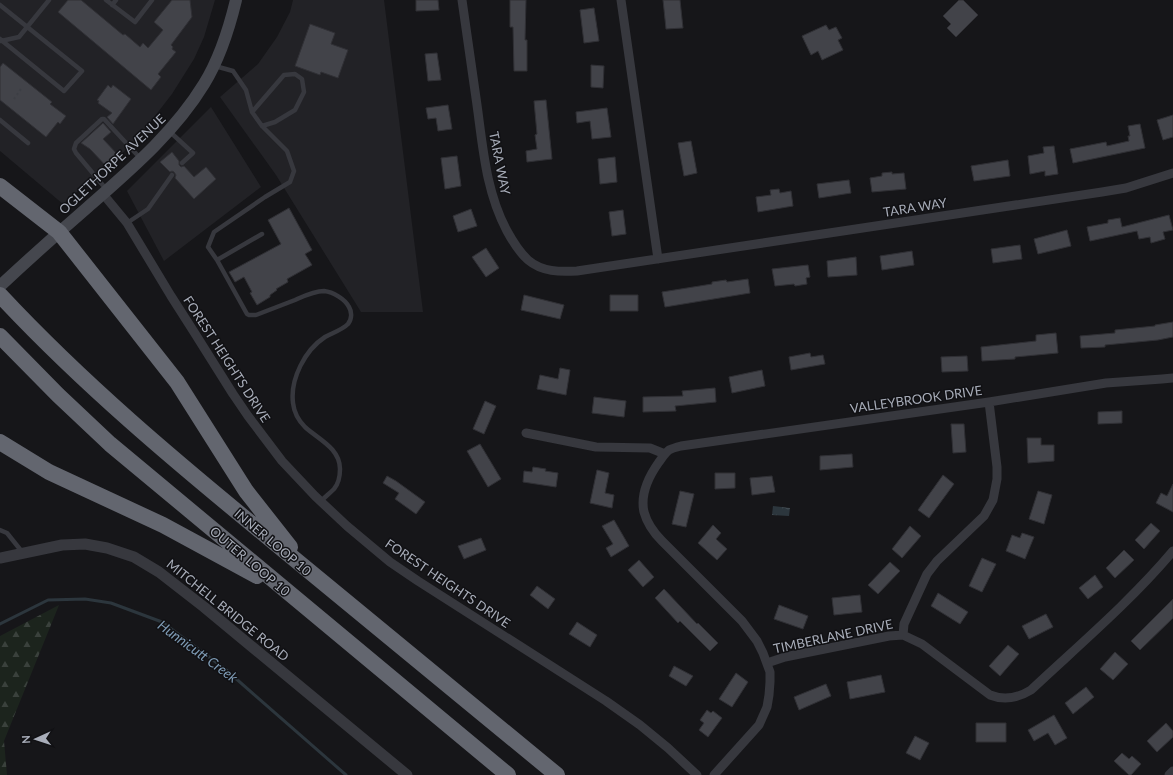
<svg xmlns="http://www.w3.org/2000/svg" width="1173" height="775" viewBox="0 0 1173 775" font-family="Lato,sans-serif">
	<style>
		.built { fill: #222226 }
		.forest { fill: url(#forest-firs) }
		.water { fill: url(#water-ripples) }
		.lines { fill: none; stroke-linecap: round; stroke-linejoin: round }
		.stream { stroke: #2c363d; stroke-width: 3 }
		.building { fill: #424349; stroke: #303035 }
		.path { stroke: #3d3f45; stroke-width: 2; stroke-dasharray: 2 3; stroke-linecap: butt }
		.service { stroke: #37383e; stroke-width: 4.5 }
		.minor { stroke: #37383e; stroke-width: 9 }
		.tertiary { stroke: #37383e; stroke-width: 11 }
		.secondary { stroke: #45474e; stroke-width: 12 }
		.motorway { stroke: #63666f; stroke-width: 16 }
		.labels { text-anchor: middle; dominant-baseline: central; stroke-width: 3; stroke-linejoin: round; paint-order: stroke }
		.street-label { font-size: 13px; fill: #a8adb9; stroke: #111114 }
		.water-label { font-size: 14px; font-style: italic; fill: #7e9bb5; stroke: #111114 }
	</style>
	<defs>
		<pattern id="forest-firs" width="22" height="20" patternUnits="userSpaceOnUse"><rect width="22" height="20" fill="#1c241d"/><path d="M5 1l3.5 6h-7zM16 11l3.5 6h-7z" fill="#3a413c"/></pattern>
		<pattern id="water-ripples" width="26" height="14" patternUnits="userSpaceOnUse"><rect width="26" height="14" fill="#2c363d"/><path d="M2 4q2-2 4 0t4 0M15 11q2-2 4 0t4 0" fill="none" stroke="#485057"/></pattern>
	</defs>
	<rect width="100%" height="100%" fill="#161619"/>
	<path class="built" d="M0 0H215L204 37 194 59 172 94 134 143 63 204 0 151Z
		M293 0H384L423 312H361L276 175 220 97 258 64 277 37 290 12Z
		M211 107 261 187 164 261 127 191Z"/>
	<path class="forest" d="M59 605 4 741 7 775H0V636Z"/>
	<path class="water" d="M773 506 790 508 789 516 772 515Z"/>
	<g class="lines">
		<path class="stream" d="M0 624 48 600 85 599 111 603 162 622 225 669 346 775"/>
	</g>
	<path class="building" d="M68 0H81L123 35 125 34 140 47 143 43 148 48 163 30 154 22 172 0H190L192 17 171 45 173 47 172 49 176 52 158 74 161 77 151 90 58 12Z
		M416 0H438L439 10 416 11Z
		M510 0H526L525 40H527V71H514L513 27H510Z
		M663 0H680L683 28 666 29Z
		M959 0H963L978 15 956 37 947 28 951 24 943 16Z
		M594 8 599 41 584 43 580 10Z
		M310 24 335 33 331 44 348 50 338 78 321 72 320 75 295 66Z
		M826 25 829 30 836 27 842 38 838 40 843 50 822 60 818 51 811 55 802 36Z
		M437 53 441 80 428 81 425 54Z
		M3 63 52 102 50 104 66 116 60 124 58 122 46 137 0 100V67Z
		M591 65 604 66 603 88 591 87Z
		M108 85 111 88 113 85 131 99 113 124 107 117 112 113 98 103 99 101 97 100Z
		M546 100 552 159 527 162 526 151 537 149 535 135 537 134 534 101Z
		M448 105 452 129 438 131 436 118 428 119 426 108Z
		M607 108 611 137 592 139 590 121 577 123 576 112Z
		M1173 115V137L1163 140 1157 120Z
		M103 123 111 132 103 139 119 156 107 167 90 149 81 143Z
		M1140 124 1145 148 1073 163 1070 149 1106 142 1107 146 1129 141 1128 136H1130L1128 126Z
		M691 141 697 173 684 176 678 143Z
		M1054 146 1058 174 1045 176V171L1030 174 1028 156 1044 153 1043 147Z
		M172 152 179 161V165L181 167 184 166 194 177 206 167 216 179 194 199 175 178 176 175 174 172 172 171 170 172 160 162Z
		M457 156 461 186 445 189 441 158Z
		M615 157 617 182 600 184 598 159Z
		M1008 160 1010 176 974 181 971 166Z
		M892 172V174L904 173 906 189 872 192 870 178 882 176V173Z
		M849 180 851 193 819 198 817 184Z
		M779 189 780 193 791 191 793 206 758 212 756 197 771 195 770 190Z
		M289 208 312 250 305 254 312 265 287 279 288 282 276 289 277 290 270 295V297L257 305 250 293 252 292 244 277 235 282 229 272 281 244 268 220Z
		M471 209 477 226 458 232 453 216Z
		M623 210 626 234 612 236 609 212Z
		M1169 215 1173 230 1163 232 1165 239 1151 243 1150 237 1139 239 1137 231 1090 241 1087 227 1108 223V220L1120 218 1122 227Z
		M1067 230 1071 246 1038 254 1034 239Z
		M1020 245 1022 259 993 263 991 249Z
		M486 248 499 268 486 277 472 257Z
		M912 251 914 265 882 270 880 256Z
		M856 257 857 275 828 277 827 261Z
		M808 265 810 277 806 278 807 284 795 286 794 284 775 286 772 269Z
		M748 279 750 293 665 307 662 292 712 284V282L726 280 727 282Z
		M524 295 564 305 560 319 521 310Z
		M610 295H638V311H610Z
		M1173 322V337L1158 340 1105 345V347L1081 348 1080 336 1115 333V330L1155 326V325Z
		M1056 333 1058 353 1015 357V359L982 361 981 347 1036 341V335Z
		M810 353 811 357 823 355 825 364 791 370 789 357Z
		M967 356 968 371 942 372 941 357Z
		M560 368 570 370 566 395 537 389 540 375 558 379Z
		M762 370 765 386 732 393 729 377Z
		M715 388 716 402 675 406 676 411 643 412V397L683 396 682 391Z
		M594 397 626 401 624 417 592 413Z
		M485 401 496 406 484 434 473 429Z
		M1122 411V423L1098 424V412Z
		M951 424H964L966 452 953 453Z
		M1027 438H1041V445H1054V461L1028 463Z
		M480 444 501 479 488 487 467 451Z
		M852 454 853 467 820 470V456Z
		M533 467 546 469 545 471 558 473 556 487 523 482 524 471 532 472Z
		M597 470 609 473 605 493 614 495 612 508 590 503Z
		M715 473H735V488L715 489Z
		M943 475 954 484 929 518 918 510Z
		M387 476 396 481 425 502 416 514 395 499 399 493 383 483Z
		M772 476 775 492 752 495 750 478Z
		M1173 484V512L1156 503 1161 493 1167 496Z
		M680 491 694 494 686 527 672 524Z
		M1038 491 1052 495 1044 524 1029 519Z
		M614 520 629 546 611 557 606 548 613 544 602 526Z
		M1151 523 1160 531 1144 549 1135 540Z
		M713 525 721 533 716 539 727 549 717 560 698 543Z
		M910 526 921 536 902 558 892 549Z
		M1022 533 1034 537 1025 559 1006 551 1012 535 1020 538Z
		M481 538 486 550 464 559 458 546Z
		M1124 550 1134 560 1115 578 1106 568Z
		M982 558 996 564 982 592 969 586Z
		M639 560 654 577 643 587 628 570Z
		M890 562 900 571 878 594 868 585Z
		M1095 575 1103 587 1088 599 1079 588Z
		M537 586 555 599 548 609 530 595Z
		M664 589 697 624 698 623 718 643 710 651 680 621 678 623 655 598Z
		M938 593 968 612 960 624 931 606Z
		M860 595 862 612 834 615 832 598Z
		M1173 599V618L1140 650 1131 641Z
		M779 605 808 616 803 629 774 619Z
		M1046 614 1053 627 1029 639 1022 626Z
		M577 622 597 635 590 647 569 634Z
		M1008 645 1019 654 1000 676 989 666Z
		M1115 652 1128 664 1113 680 1100 669Z
		M674 666 693 676 686 686 669 676Z
		M736 673 748 682 732 707 719 699Z
		M881 675 885 692 850 699 847 682Z
		M826 684 831 696 799 710 794 697Z
		M1086 687 1094 697 1073 714 1065 703Z
		M707 710 711 713 713 711 722 718 708 737 699 730 704 723 700 720Z
		M1054 715 1067 738 1055 745 1048 733 1034 741 1028 730Z
		M976 723H1006V742H976Z
		M1166 723 1173 731V737L1157 752 1147 741Z
		M915 736 929 743 920 760 906 753Z
		M1122 753 1129 759 1132 756 1141 764 1131 775H1129L1114 761Z"/>
	<g class="lines">
		<path class="path" d="M14 99 21 89"/>
		<path class="service" d="M106 0 135 22 152 0
			M0 5 82 71 64 91 0 39
			M112 5 116 0
			M1 41 19 37 49 0
			M215 66 233 71 246 90 252 112 262 126 287 151 294 171 290 182 265 197 214 232 208 247 217 260
			M252 112 284 75 295 74 302 79 304 92 295 110 275 122 262 126
			M0 120 28 143
			M169 131 193 153 182 163
			M106 189 76 153 74 149 76 143 102 119H104L140 158
			M127 223 148 209 172 175
			M262 234 217 260 247 314 249 315H256C269 310 282 305 295 300 304 296 314 291 324 291 333 292 345 299 349 307 352 312 352 319 348 324 342 330 332 333 325 337 305 350 290 379 293 403 294 412 298 420 305 427 318 439 340 448 340 469 340 476 339 483 334 489 330 493 325 497 321 501
			M0 530 7 533 23 553"/>
		<path class="minor" d="M462 0C467 35 472 70 477 105 483 148 486 192 507 231 513 242 519 252 528 260 542 272 560 272 577 271L1102 192 1126 188 1173 173
			M621 0 658 259
			M103 194 127 223 171 296 194 332 233 394 248 416 282 461 315 496 347 526 390 562 418 581 606 701 640 725 668 748 697 775
			M526 433 596 447 650 448 665 454
			M903 635 904 624 927 574 937 561 984 516 993 500 997 479V467L989 402
			M767 663 785 657 889 636 903 635 922 644 990 695C1005 701 1018 698 1031 690 1079 645 1131 601 1173 551
			M714 775 759 725 767 707 769 695 770 682V672L763 653 757 641 742 621 662 541C654 533 647 523 644 512 640 494 649 476 659 462 662 458 665 453 669 450 673 448 677 447 681 446L989 402 1106 383 1162 379 1173 378
			M1169 775 1173 771"/>
		<path class="tertiary" d="M0 558 62 545 85 544 107 548 134 557 159 572 204 607 407 775"/>
		<path class="secondary" d="M0 286C29 259 58 233 88 207 130 170 174 133 204 84 220 58 229 29 236 0"/>
		<path class="motorway" d="M0 186 59 232 177 382 246 491 290 547
			M0 295C83 384 175 461 269 538 365 617 461 696 557 775
			M0 336 58 395 110 444 508 775
			M0 442 49 472 163 525 257 576"/>
	</g>
	<g class="labels">
		<g class="street-label">
			<text transform="translate(500 163) rotate(79)">TARA WAY</text>
			<text transform="translate(112 164) rotate(-43)">OGLETHORPE AVENUE</text>
			<text transform="translate(915 207) rotate(-9)">TARA WAY</text>
			<text transform="translate(227 359) rotate(57)">FOREST HEIGHTS DRIVE</text>
			<text transform="translate(916 399) rotate(-8)">VALLEYBROOK DRIVE</text>
			<text transform="translate(273 542) rotate(40)">INNER LOOP 10</text>
			<text transform="translate(250 561) rotate(40)">OUTER LOOP 10</text>
			<text transform="translate(448 583) rotate(34)">FOREST HEIGHTS DRIVE</text>
			<text transform="translate(228 610) rotate(39)">MITCHELL BRIDGE ROAD</text>
			<text transform="translate(833 636) rotate(-12)">TIMBERLANE DRIVE</text>
		</g>
		<g class="water-label">
			<text transform="translate(198 651) rotate(36)">Hunnicutt Creek</text>
		</g>
	</g>
	<g transform="translate(36 739) rotate(267)" stroke="#111114" stroke-width="3" paint-order="stroke">
	<path d="M0-3L7 15L0 10L-7 15Z" fill="#a8adb9"/>
	<text y="-6" font-size="11" font-weight="bold" text-anchor="middle" fill="#a8adb9">N</text>
	</g>
</svg>
